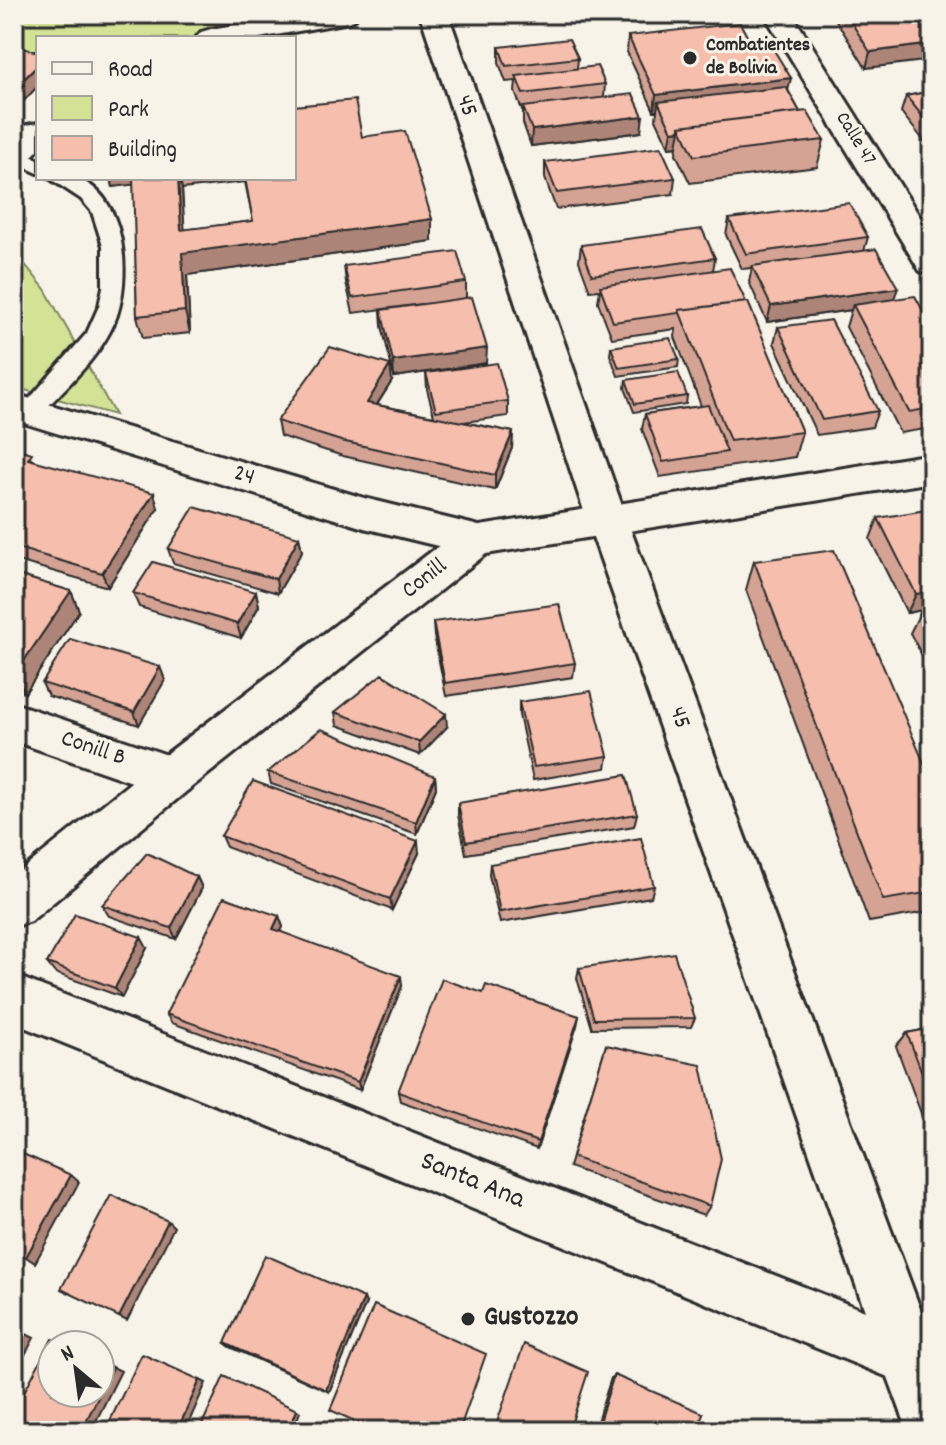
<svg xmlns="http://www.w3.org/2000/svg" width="946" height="1445" viewBox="0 0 946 1445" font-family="Dekko,sans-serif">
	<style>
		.green { fill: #d3e295; stroke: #7f8660; stroke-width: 2 }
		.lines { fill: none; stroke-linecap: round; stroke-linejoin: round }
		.lane-casing { stroke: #2b2b2b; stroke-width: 6 }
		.street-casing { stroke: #2b2b2b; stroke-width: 6 }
		.secondary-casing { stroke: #2b2b2b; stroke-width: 6 }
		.lane { fill: #f7f3e8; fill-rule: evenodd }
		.street { fill: #f7f3e8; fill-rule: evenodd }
		.secondary { fill: #f7f3e8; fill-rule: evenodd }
		.wall { fill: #d4a394; stroke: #2b2b2b; stroke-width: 2; fill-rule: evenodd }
		.shaded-wall { fill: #ac8578; stroke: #2b2b2b; stroke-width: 2 }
		.building { fill: #f6beac; stroke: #2b2b2b; stroke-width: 2 }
		.poi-dot { fill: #2b2b2b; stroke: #f7f3e8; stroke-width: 3 }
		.labels { text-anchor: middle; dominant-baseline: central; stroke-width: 6; stroke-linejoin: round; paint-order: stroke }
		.far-poi-label { font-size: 20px; font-weight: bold; fill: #2b2b2b; stroke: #f7f3e8; text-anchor: start }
		.far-street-label { font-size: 20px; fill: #2b2b2b; stroke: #f7f3e8 }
		.street-label { font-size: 24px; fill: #2b2b2b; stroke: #f7f3e8 }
		.near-street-label { font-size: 28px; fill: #2b2b2b; stroke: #f7f3e8 }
		.near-poi-label { font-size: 28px; font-weight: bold; fill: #2b2b2b; stroke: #f7f3e8; text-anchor: start }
	</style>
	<rect width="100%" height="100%" fill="#f7f3e8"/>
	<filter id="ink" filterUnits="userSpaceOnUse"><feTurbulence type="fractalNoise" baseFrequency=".0125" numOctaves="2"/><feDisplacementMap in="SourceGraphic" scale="16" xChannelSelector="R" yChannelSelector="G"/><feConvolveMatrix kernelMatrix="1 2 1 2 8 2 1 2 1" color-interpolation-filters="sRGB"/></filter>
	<g filter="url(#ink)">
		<path class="green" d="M14 14H344L211 38H38V52L14 50Z
			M14 251 45 289 115 415 14 387Z"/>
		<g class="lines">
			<g class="lane-casing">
				<path id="lane" d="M14 149 38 159V173L14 162Z
					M49 178C57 178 67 176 74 178 128 192 132 282 114 323 98 360 63 389 37 418H21L18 412 87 333 99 306 103 287V246L92 212 81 199Z"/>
			</g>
			<g class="street-casing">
				<path id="street" d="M420 14H448L627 520 928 1330 932 1331V1431H908L888 1377 14 1023V975L865 1311 587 520Z
					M14 394 364 498 475 525 489 529 495 540 489 551 475 555 364 528 14 420Z
					M14 703 188 762 195 776 188 790 172 796 14 741Z"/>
			</g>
			<g class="secondary-casing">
				<path id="secondary" d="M296 14H358L354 20 344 23 259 38H196L201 32 211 29Z
					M764 14H792L932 236V274L920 271Z
					M38 123V150L25 163 14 166V138L27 125Z
					M932 454V482L486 554 188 790 31 921 14 927V876L156 762 461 529Z"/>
			</g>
			<use href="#lane" class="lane"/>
			<use href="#street" class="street"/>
			<use href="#secondary" class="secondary"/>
		</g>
		<path class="wall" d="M832 14H932V21H928L866 68Z
			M628 36 754 49 788 90 800 112 824 140 817 167 690 183 676 154 677 146 669 147 656 119 657 111H654L627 52Z
			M499 47 578 58 577 69 605 84 604 97 641 132 531 146 523 123V110H522L515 92 516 81 506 82 499 63Z
			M932 91V151L901 112 906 96Z
			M362 137 432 241 187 275 190 333 143 338 137 316 134 184 113 187 111 178H294ZM245 182 253 221 184 230 182 189Z
			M545 162 675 178 673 194 556 209 545 178Z
			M729 219 868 237 864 251 894 299 932 327V428L900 433 846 327 851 310 767 322 749 282 752 268 742 269 726 235Z
			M581 245 715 258 713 271 802 432 795 457 660 477 642 429 645 414 701 406 675 337 676 329 612 338 598 302 600 290 590 291 579 261Z
			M344 266 466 282V298L486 363 394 377 382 326 381 310 422 304 353 313 346 282Z
			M778 327 878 411 872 427 817 435 774 343Z
			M611 347 679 359 678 367 618 376 610 355Z
			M426 373 508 401V416L464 422 513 432 512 448 495 490 343 456 280 436 277 421 392 381 377 405 434 416 427 389Z
			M626 380 687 396 686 404 634 412 625 388Z
			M14 448 36 461 158 508 108 587 14 560Z
			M878 518 932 608 907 613 870 539Z
			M299 537 302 551 278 593 173 563 168 549Z
			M754 561 932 782V911L869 922 746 590Z
			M14 574 71 591 79 611 25 693 14 689Z
			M256 592 259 606 241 638 139 607 133 593Z
			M932 611V674L910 633 920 613Z
			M433 622 575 663 573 677 446 696 434 636Z
			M160 667 165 680 139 725 48 696 42 683Z
			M519 702 608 756 606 768 533 780 519 715Z
			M335 712 447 727 420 755 337 725Z
			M268 772 435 776 436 788 417 834 271 784Z
			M458 803 637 814 634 826 466 854 458 815Z
			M221 836 419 853 392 910 226 847Z
			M490 864 654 886 651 897 500 923 489 875Z
			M197 877 202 888 176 939 109 916 102 905Z
			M279 916 283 927 280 932 402 986 360 1090 172 1023 166 1014Z
			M147 948 122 997 55 973 47 963Z
			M579 968 695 1018 691 1027 592 1028 577 978Z
			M483 993 579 1016 537 1149 400 1101 398 1092Z
			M932 1028V1143L896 1046 907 1033Z
			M606 1045 710 1206 704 1215 569 1167Z
			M366 1303 329 1392 230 1347 225 1343Z
			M614 1375 698 1431H594L611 1378Z"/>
		<path class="shaded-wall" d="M932 44V60L866 68 870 52Z
			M38 65V86L17 108 14 99V89Z
			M791 78 787 95 658 102 657 111H654L656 95Z
			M643 116 641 132 531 146 532 130Z
			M680 130 677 146 669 147 672 131Z
			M111 178H137L139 184 113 187Z
			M178 178H180L182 189 186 252 432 219V241L187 275 190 333 185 311Z
			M898 288 892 304 853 305 851 310 767 322 771 306Z
			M487 348 486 363 394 377 393 361Z
			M390 365 392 381 368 418 367 403Z
			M513 432 512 448 495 490V475Z
			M154 493 158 508 108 587 102 573Z
			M299 537 302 551 278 593 276 579Z
			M71 591 79 611 25 693 15 674Z
			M932 591V608L907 613 916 594Z
			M256 592 259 606 241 638 237 624Z
			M160 667 165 680 139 725 134 712Z
			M446 714 447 727 420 755 419 742Z
			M435 776 436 788 417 834 416 822Z
			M418 841 419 853 392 910 390 899Z
			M197 877 202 888 176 939 171 928Z
			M279 916 283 927 277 940 273 929Z
			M141 937 147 948 122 997 115 988Z
			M401 976 402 986 360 1090 358 1082Z
			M579 1016 577 1026 537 1149 538 1142Z
			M71 1175 79 1182 35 1263 26 1257Z
			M168 1221 174 1227 127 1321 119 1317Z
			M364 1298 366 1303 329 1392 326 1390Z
			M14 1328 34 1338 14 1375Z
			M100 1361 121 1371 91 1431H81Z
			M200 1380 206 1383 185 1431H177Z
			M297 1410 300 1412 293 1431H288Z"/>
		<path class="building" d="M846 14H924L932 27V44L870 52Z
			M740 23 754 49 772 47 791 78 656 95 628 36Z
			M569 39 578 58 506 66 499 47Z
			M14 46 38 52V65L14 89Z
			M597 66 605 84 523 94 516 76Z
			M786 87 800 112 680 126V130L672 131 658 102Z
			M932 91V128L906 96Z
			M633 94 643 116 532 130 523 107Z
			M355 100 362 137 405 131 432 219 182 253 185 311 137 316 133 178H178L181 230 253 221 245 178H294V106Z
			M807 111 824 140 694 156 680 126Z
			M661 147 675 178 557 193 545 162Z
			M849 203 868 237 746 254 729 219Z
			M702 229 715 258 592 275 581 245Z
			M876 249 898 288 771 306 752 266Z
			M457 251 466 282 352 298 344 266Z
			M730 268 746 302 679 310V313L613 322 600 286Z
			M915 296 932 327V408L909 412 853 305Z
			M472 297 487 348 393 361 381 310Z
			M748 302 802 432 730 441 679 310Z
			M831 320 878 411 822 420 778 327Z
			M670 338 679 359 619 368 611 347Z
			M330 347 390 365 367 403 513 432 495 475 341 441 277 421Z
			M497 363 508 401 436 411 426 373Z
			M678 372 687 396 635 404 626 380Z
			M708 405 727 452 663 462 645 414Z
			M14 448 32 453 28 459 154 493 102 573 14 547Z
			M194 507 299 537 276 579 168 549Z
			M932 509V591L916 594 878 518Z
			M834 550 932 782V892L883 900 754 561Z
			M153 562 256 592 237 624 133 593Z
			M14 574 71 591 15 674H14Z
			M559 604 575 663 445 683 433 622Z
			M932 611V636L920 613Z
			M70 639 160 667 134 712 42 683Z
			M382 674 446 714 419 742 335 712Z
			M591 691 608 756 534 767 519 702Z
			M321 729 435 776 416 822 268 772Z
			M626 775 637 814 466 842 458 803Z
			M253 781 418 841 390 899 221 836Z
			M641 838 654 886 500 912 490 864Z
			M147 853 197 877 171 928 102 905Z
			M224 897 279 916 273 929 401 976 358 1082 166 1014Z
			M75 914 141 937 115 988 47 963Z
			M674 953 695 1018 594 1019 579 968Z
			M442 979 483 993 486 985 579 1016 538 1142 398 1092Z
			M932 1028V1099L907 1033Z
			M606 1045 701 1065 721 1159 710 1206 572 1157Z
			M23 1154 71 1175 26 1257 14 1252V1170Z
			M111 1195 168 1221 119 1317 61 1289Z
			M265 1255 364 1298 326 1390 225 1343Z
			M374 1305 486 1354 459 1431H377L330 1410Z
			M14 1328 25 1334 14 1354Z
			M52 1339 65 1345H52V1393H100V1362L113 1368 81 1431H25L14 1426V1411Z
			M524 1344 588 1372 569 1431H494Z
			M142 1354 200 1380 177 1431H105Z
			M614 1375 703 1413 698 1431H596Z
			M224 1376 297 1410 288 1431H199Z"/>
	</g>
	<g class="poi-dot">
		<circle cx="690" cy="58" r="8"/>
		<circle cx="468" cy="1319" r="8"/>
	</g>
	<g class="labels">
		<g class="far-poi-label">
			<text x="706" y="46">Combatientes<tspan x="706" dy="23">de Bolivia</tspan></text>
		</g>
		<g class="far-street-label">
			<text transform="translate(855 139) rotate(58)">Calle 47</text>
		</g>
		<g class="street-label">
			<text transform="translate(466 106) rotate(71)">45</text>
			<text transform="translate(244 476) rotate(17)">24</text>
			<text transform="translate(425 579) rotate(-38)">Conill</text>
			<text transform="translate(679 718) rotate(70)">45</text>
			<text transform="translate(93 749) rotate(19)">Conill B</text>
		</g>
		<g class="near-street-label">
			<text transform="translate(472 1182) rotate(22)">Santa Ana</text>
		</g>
		<g class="near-poi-label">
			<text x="484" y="1319">Gustozzo</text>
		</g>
	</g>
	<rect width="946" height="1445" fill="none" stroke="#f7f3e8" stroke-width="48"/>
	<rect x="24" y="24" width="898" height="1397" fill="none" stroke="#2b2b2b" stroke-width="3" filter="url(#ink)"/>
	<rect x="36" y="36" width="260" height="144" fill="#f7f3e8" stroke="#a5a39c" stroke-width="2"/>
	<rect x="52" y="62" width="40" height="12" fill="#f7f3e8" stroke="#a5a39c" stroke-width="2"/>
	<text x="108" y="76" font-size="24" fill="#2b2b2b">Road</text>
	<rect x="52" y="96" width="40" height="24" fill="#d3e295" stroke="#a5a39c" stroke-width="2"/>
	<text x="108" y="116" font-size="24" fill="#2b2b2b">Park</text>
	<rect x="52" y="136" width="40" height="24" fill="#f6beac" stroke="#a5a39c" stroke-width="2"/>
	<text x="108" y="156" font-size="24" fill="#2b2b2b">Building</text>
	<g transform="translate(76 1369) rotate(331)"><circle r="38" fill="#f7f3e8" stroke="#a5a39c" stroke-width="2"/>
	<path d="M0-6L14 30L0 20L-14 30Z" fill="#2b2b2b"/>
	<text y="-12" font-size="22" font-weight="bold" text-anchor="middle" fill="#2b2b2b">N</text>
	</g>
</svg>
